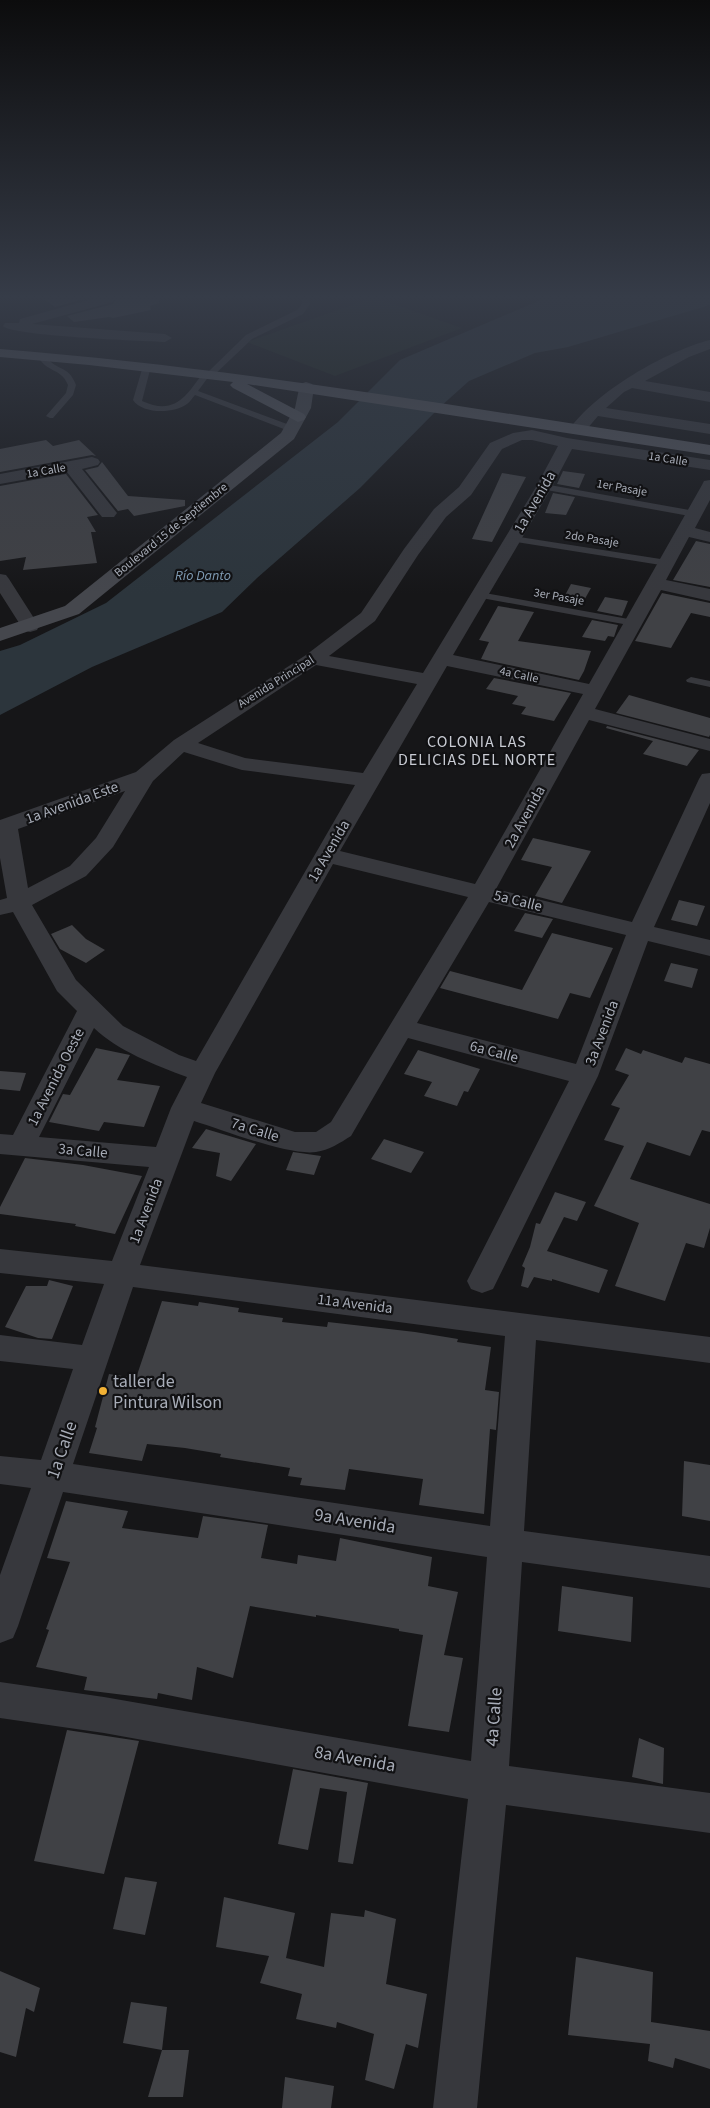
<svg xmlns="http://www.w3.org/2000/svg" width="710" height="2108" viewBox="0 0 710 2108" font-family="'Source Sans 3',sans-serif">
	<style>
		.green { fill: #1e261f }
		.water { fill: #2c353c }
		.building { fill: #404145 }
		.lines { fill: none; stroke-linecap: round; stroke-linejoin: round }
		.lane { fill: #37383d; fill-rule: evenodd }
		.street { fill: #37383d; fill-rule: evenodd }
		.secondary { fill: #45474d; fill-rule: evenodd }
		.primary { fill: #53555c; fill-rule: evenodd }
		.poi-dot { fill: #f2b134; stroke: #111113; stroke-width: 2 }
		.labels { text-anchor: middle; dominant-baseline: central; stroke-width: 4.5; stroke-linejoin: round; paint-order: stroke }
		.far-street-label { font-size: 12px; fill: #a8adb8; stroke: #111113 }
		.far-water-label { font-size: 14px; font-style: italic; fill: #7f9bb3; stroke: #111113 }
		.street-label { font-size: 15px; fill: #a8adb8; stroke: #111113 }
		.neighbourhood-label { font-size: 16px; letter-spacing: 1px; fill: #c9ccd4; stroke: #111113 }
		.near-poi-label { font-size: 18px; fill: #a8adb8; stroke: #111113; text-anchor: start }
		.near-street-label { font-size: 18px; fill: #a8adb8; stroke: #111113 }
	</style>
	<rect width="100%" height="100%" fill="#161618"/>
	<path class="green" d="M369 299H379L462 328 335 376 247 342Z"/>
	<path class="water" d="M543 299H710V305L568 347 535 353 469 381 440 407 360 488 257 578 222 612 92 667 0 715V651L20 645 106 603 338 422 400 360Z"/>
	<path class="building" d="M44 299H84L55 307Z
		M116 299H159V303L150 306 151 310 113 318 109 317 74 322 67 316 113 304Z
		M46 440 53 446 79 440 96 456 92 455 0 472V449Z
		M102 462 128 496 185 500V506L134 516 128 509 118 511 85 470 98 467Z
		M563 471 585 474 579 488 557 484Z
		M502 473 526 477 492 542 472 539Z
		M66 474 98 515 87 517 96 532H91L97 563 23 570 26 557 0 561V486Z
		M553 493 575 497 566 515 545 513Z
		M696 541 710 544V587L673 580Z
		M571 584 591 588 582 604 562 601Z
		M662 593 710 603V617L691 613 671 648 635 641Z
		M605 597 628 601 622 616 597 611Z
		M498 606 534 612 518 641 591 651 584 671 579 680 481 659 489 642 479 640Z
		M592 620 618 625 614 637 608 636 605 641 582 637Z
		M494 678 571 693 554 721 521 714 526 707 512 704 518 696 486 689Z
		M629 695 710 718V735L709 737 616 713Z
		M607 726 699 750 687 766 643 754 653 741 606 728Z
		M533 838 591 851 562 903 535 896 552 867 521 860Z
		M679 900 705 906 697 926 671 920Z
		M525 913 553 919 542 938 514 931Z
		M72 925 86 939 105 950 86 963 60 949 51 934Z
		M552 933 613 948 590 998 570 993 558 1019 440 988 450 971 522 990Z
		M671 963 698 969 692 988 664 981Z
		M96 1048 130 1055 117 1080 160 1086 144 1127 104 1122 99 1131 49 1122 63 1094 70 1095Z
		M626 1048 641 1054 643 1050 682 1063 685 1057 710 1064V1132L702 1130 690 1156 647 1142 630 1179 710 1204V1228L704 1248 686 1243 665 1301 615 1286 639 1223 594 1206 624 1146 604 1140 620 1108 611 1105 629 1075 615 1070Z
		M418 1050 480 1069 468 1092 464 1091 457 1106 424 1096 432 1082 404 1074Z
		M0 1071 26 1073 20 1091 0 1089Z
		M206 1129 256 1144 231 1181 216 1176 220 1153 192 1148Z
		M384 1139 424 1152 411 1173 371 1159Z
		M293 1152 321 1156 314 1175 286 1170Z
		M25 1158 83 1165 142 1176 115 1234 75 1226 76 1224 0 1214V1207Z
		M555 1192 586 1202 577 1221 564 1217 547 1251 608 1270 599 1293 552 1279V1281L534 1277 528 1288 521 1286 525 1268 522 1266 530 1247 536 1223 540 1224Z
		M49 1280 73 1286 52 1339 38 1338 5 1327 26 1286H47Z
		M162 1301 198 1306 199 1302 239 1308 238 1312 283 1318 282 1322 327 1327 328 1322 415 1332 458 1339 457 1342 491 1347 485 1390 499 1392 496 1430 490 1429 484 1514 419 1505 423 1479 349 1469 345 1490 300 1485 302 1478 288 1476 290 1468 220 1457 221 1454 185 1448 147 1444 142 1461 89 1453 97 1428 95 1427 109 1374 136 1378Z
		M684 1461 710 1465V1521L682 1516Z
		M66 1501 128 1511 122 1528 167 1534 198 1538 203 1516 268 1525 261 1558 297 1564 298 1555 336 1561 340 1538 432 1557 428 1586 458 1592 444 1655 463 1658 449 1732 408 1726 423 1635 399 1631V1629L316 1615V1617L250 1606 233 1678 197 1667 192 1700 158 1693 157 1699 84 1690 87 1677 36 1667 49 1630 46 1629 70 1562 47 1558Z
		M562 1586 633 1597 631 1642 558 1631Z
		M67 1730 139 1741 104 1874 34 1861Z
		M639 1738 664 1748 663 1784 632 1777Z
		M293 1769 368 1783 353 1864 338 1862 347 1792 320 1788 308 1850 278 1844Z
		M125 1877 157 1882 145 1935 113 1929Z
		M224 1897 295 1913 286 1958 324 1967 331 1913 364 1917 365 1910 396 1919 386 1984 427 1994 418 2048 406 2044 394 2089 365 2080 374 2034 337 2022 336 2028 296 2019 302 1994 260 1983 269 1956 216 1947Z
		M576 1957 653 1972 651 2022 710 2031V2069L675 2058 673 2068 648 2061 650 2044 568 2035Z
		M0 1971 40 1988 34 2012 26 2008 16 2057 0 2052Z
		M131 2002 167 2007 162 2050 123 2043Z
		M162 2050H189L183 2097H148Z
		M285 2077 334 2086 331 2108H282Z"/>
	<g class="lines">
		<path class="lane" d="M302 299H309L310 304 303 314 252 339 213 376H209L198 391 295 427V431H289L195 395C192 398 190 402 187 404 174 414 142 414 133 400L143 366 147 364 151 366 142 401C175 416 186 396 203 373H207L246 335 297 310 302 304Z
			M38 353H44C55 373 68 363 76 385L73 395 53 418H50L46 416 66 393 68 385C61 367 47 374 37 355Z
			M544 484 695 511 699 514 695 517 541 489V485Z
			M513 536 667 560 672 563 667 566 510 541V537Z
			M479 592 634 620 639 623 634 626 476 597 474 595Z
			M691 677 710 681V687L687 682 686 680Z"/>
		<path class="street" d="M92 299H114L113 302 32 324 165 334 172 338 165 342C144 341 11 336 3 326L5 323H19L20 319Z
			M710 340V349L689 357 645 381 710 392V402L632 388 624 392 606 408 710 424V434L598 416C590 425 584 436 571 433L569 430C595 392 666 351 710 340Z
			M532 430 567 438 710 460V470L572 449 552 487 453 655 589 684 702 485 704 481 710 480V500L695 528 710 532V542L689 537 666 580 710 589V601L661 590 595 709 710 739V751L589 720 496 889 632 922 699 779 702 774 710 773V803L654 927 710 940V956L648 941 598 1076 493 1289 482 1293 471 1289 467 1281 569 1081 408 1038 351 1136C340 1143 329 1150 316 1152 289 1156 223 1130 194 1121L140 1265 710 1337V1363L536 1340 524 1531 710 1556V1588L522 1562 509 1766 710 1793V1833L506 1805 477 2108H433L468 1799 104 1733 0 1718V1682L104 1697 471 1761 487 1557 63 1492 18 1626 13 1638 0 1643V1575L31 1488 0 1484V1456L41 1460 73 1369 0 1361V1335L82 1345 104 1284 0 1273V1249L112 1261 149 1167 0 1154V1134L13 1135 77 1011 57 991 13 912 0 915V900L7 898 0 858V820L136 772 174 740 306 655 361 613 404 549 434 509 459 487 490 443 513 433ZM522 440H532L558 446 536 487 423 673 329 656 375 621 418 555 446 517 471 495 502 449ZM316 665 417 684 363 773 245 758 198 743ZM447 666 583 694 475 884 340 851ZM184 752 242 770 355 785 196 1061 179 1055 123 1026 76 980 32 905 86 876 113 847 153 781ZM125 791 96 838 70 866 28 888 18 829ZM333 864 468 897 331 1122 316 1132H295L201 1103 215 1073ZM489 902 626 935 576 1064 417 1023ZM94 1028C118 1051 155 1065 187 1077L171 1108 156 1147 39 1137ZM133 1287 505 1336 490 1526 73 1464Z
			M92 457 98 459 100 462 98 465 82 469 117 513 114 517H102L67 472 0 484V474Z
			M0 574 6 575 9 579 39 626 37 630 30 632 23 630 21 626 0 593Z"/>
		<path class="secondary" d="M306 382 312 384 314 387 311 408 294 439 79 614 0 641V628L65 606 281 433 295 408 300 384Z"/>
		<path class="primary" d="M0 349C238 368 474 409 710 445V455L247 384 304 414 306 417 304 420 298 422 233 388 230 385 233 382 89 365 0 357Z"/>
	</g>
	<linearGradient id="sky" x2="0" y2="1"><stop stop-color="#0c0c0d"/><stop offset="0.5" stop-color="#363c48"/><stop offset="1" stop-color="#363c48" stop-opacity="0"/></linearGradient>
	<rect width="710" height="594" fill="url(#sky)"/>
	<circle class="poi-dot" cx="103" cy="1391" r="5"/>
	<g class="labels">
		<g class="far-street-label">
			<text transform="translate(668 459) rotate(9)">1a Calle</text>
			<text transform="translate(46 471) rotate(-10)">1a Calle</text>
			<text transform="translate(622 488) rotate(10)">1er Pasaje</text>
			<text transform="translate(171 530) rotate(-39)">Boulevard 15 de Septiembre</text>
			<text transform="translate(592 539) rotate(9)">2do Pasaje</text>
			<text transform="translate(559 597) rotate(10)">3er Pasaje</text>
			<text transform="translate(519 675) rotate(12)">4a Calle</text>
			<text transform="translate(276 682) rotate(-32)">Avenida Principal</text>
		</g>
		<g class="far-water-label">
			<text x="203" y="576">Río Danto</text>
		</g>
		<g class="street-label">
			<text transform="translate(535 502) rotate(-60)">1a Avenida</text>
			<text transform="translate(72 803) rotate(-20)">1a Avenida Este</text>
			<text transform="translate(525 817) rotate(-61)">2a Avenida</text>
			<text transform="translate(329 851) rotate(-60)">1a Avenida</text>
			<text transform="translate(518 901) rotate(14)">5a Calle</text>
			<text transform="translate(602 1033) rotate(-69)">3a Avenida</text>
			<text transform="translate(494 1052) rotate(15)">6a Calle</text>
			<text transform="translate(56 1077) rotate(-63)">1a Avenida Oeste</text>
			<text transform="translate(255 1130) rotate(17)">7a Calle</text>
			<text transform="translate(83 1151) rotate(5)">3a Calle</text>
			<text transform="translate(146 1211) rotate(-69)">1a Avenida</text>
			<text transform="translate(355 1304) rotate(7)">11a Avenida</text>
		</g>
		<g class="neighbourhood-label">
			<text x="477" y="742">COLONIA LAS<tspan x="477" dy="18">DELICIAS DEL NORTE</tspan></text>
		</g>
		<g class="near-poi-label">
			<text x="113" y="1381">taller de<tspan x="113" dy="21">Pintura Wilson</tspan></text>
		</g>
		<g class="near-street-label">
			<text transform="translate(62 1450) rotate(-71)">1a Calle</text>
			<text transform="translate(355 1521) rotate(9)">9a Avenida</text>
			<text transform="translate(494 1717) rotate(-86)">4a Calle</text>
			<text transform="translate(355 1759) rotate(10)">8a Avenida</text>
		</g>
	</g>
</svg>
